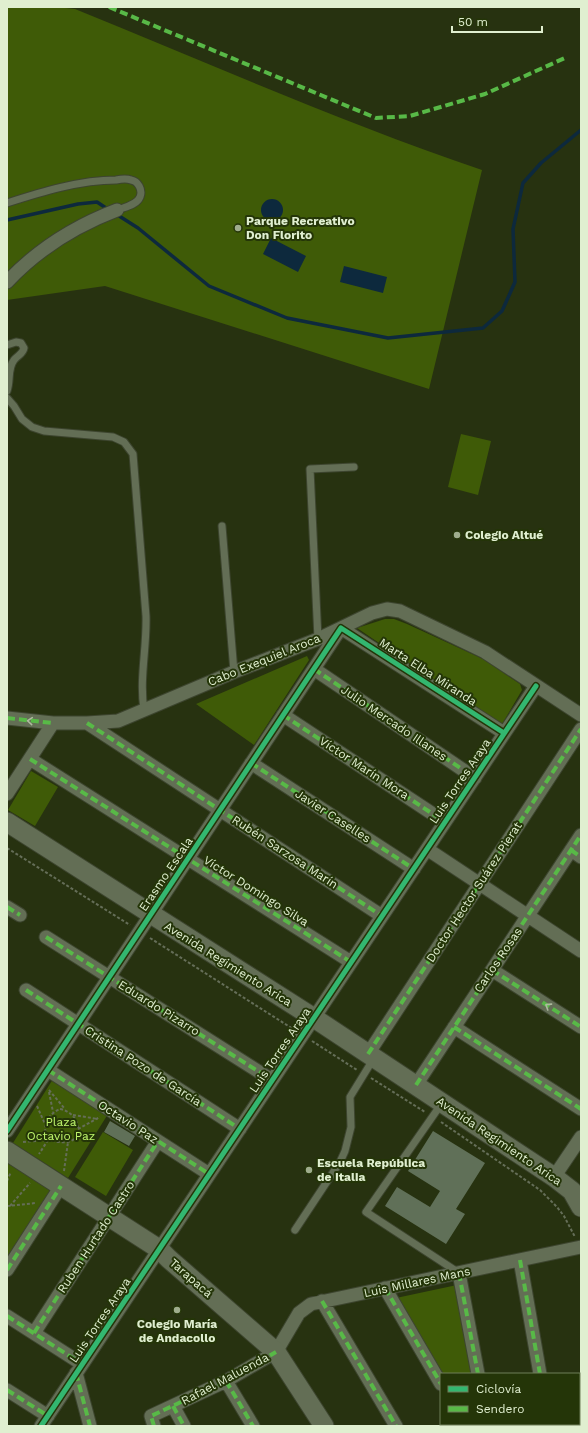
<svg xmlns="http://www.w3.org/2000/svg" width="588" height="1433" viewBox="0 0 588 1433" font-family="'Work Sans',sans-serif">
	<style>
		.green { fill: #3f5b07 }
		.water { fill: #0d293d }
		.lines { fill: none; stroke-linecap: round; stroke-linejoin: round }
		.stream { stroke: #0d293d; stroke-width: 3.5 }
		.building { fill: #607058 }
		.lane-casing { stroke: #3d452f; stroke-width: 9 }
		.street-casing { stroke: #3d452f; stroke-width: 15 }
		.secondary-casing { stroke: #3d452f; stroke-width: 21 }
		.path { stroke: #656e58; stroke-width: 2; stroke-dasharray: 3 2; stroke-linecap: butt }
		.lane { stroke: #636e55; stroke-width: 7 }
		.street { stroke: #636e55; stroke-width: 13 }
		.secondary { stroke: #636e55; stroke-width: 19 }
		.quiet { stroke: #58b947; stroke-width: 4; stroke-dasharray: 8 4; stroke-linecap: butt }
		.cycleway-casing { stroke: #243508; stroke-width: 8 }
		.cycleway { stroke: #33b770; stroke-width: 5 }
		.oneway { stroke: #aebb9f }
		.poi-dot { fill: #9fad8d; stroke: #243508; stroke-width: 1.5 }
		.labels { text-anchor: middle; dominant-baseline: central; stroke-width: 4; stroke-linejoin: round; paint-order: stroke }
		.poi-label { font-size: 12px; font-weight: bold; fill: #e0efd0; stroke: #243508; text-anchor: start }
		.street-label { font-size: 12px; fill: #e0efd0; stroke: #243508 }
		.park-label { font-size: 12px; fill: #bef56c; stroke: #243508 }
	</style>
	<rect width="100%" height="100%" fill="#273210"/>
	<path class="green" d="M7 7H56L75 9C210 64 344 123 482 170L429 389 105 286 7 300Z
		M461 434 491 441 478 495 448 487Z
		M385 619H394L407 624 483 659 520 684 522 690 501 726 357 628Z
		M307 656 309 660 254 745 196 704Z
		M31 771 58 787 35 826 8 810Z
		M53 1079 108 1114 68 1178 13 1143Z
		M103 1132 133 1150 106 1196 75 1177Z
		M7 1162 51 1189 7 1261Z
		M457 1285 474 1374H441L396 1298Z"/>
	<path class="water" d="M261 210a11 11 0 1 1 22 0a11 11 0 1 1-22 0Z
		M271 238 306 256 298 272 263 254Z
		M344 266 387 277 383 293 340 282Z"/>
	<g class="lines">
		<path class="stream" d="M116 214 138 228 209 286 287 318 388 338 483 328 502 311 515 282 513 229 523 183 541 163 581 130
			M7 220 78 204 97 202 109 210"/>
	</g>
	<path class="building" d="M110 1121 135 1136 129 1146 104 1132Z
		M433 1131 485 1163 456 1209 465 1214 446 1244 385 1206 397 1187 430 1207 440 1191 408 1171Z"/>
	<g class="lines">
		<g class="lane-casing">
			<path id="lane" d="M7 203C41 192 80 180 116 180 121 179 126 178 131 180 138 181 143 190 140 197 137 205 125 207 117 210
				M7 345 16 342 21 343 24 348C23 354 18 355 14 360 7 369 11 380 7 391
				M7 398 14 406 22 419 32 427 44 431 113 437 124 442 133 454 146 616C147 648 139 679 144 710
				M222 526 234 672
				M318 639 310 469 354 467
				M442 1103 366 1212 459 1273
				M295 1230 340 1162 345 1151 351 1127 350 1097 374 1058"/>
		</g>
		<g class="street-casing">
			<path id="street" d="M7 282C38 249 75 226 117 210
				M314 669 475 778
				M283 715 445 822
				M7 718 53 723H87L118 721 234 672 318 639 372 613 387 609 400 611 485 652 581 715
				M87 723 382 916
				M30 759 351 962
				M251 763 414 869
				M7 794 53 723
				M427 849 581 951
				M571 850 581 857
				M7 907 20 915
				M46 937 272 1080
				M492 970 581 1027
				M26 990 240 1129
				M454 1027 581 1109
				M368 1054 581 729
				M48 1070 209 1174
				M416 1085 581 835
				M7 1131 341 628 504 733
				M554 1177 581 1137
				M520 1260 540 1374
				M7 1270 61 1186
				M459 1273 478 1374
				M385 1288 441 1384
				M322 1301 396 1426
				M7 1316 82 1364
				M34 1333 158 1141
				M76 1373 90 1426
				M226 1381 253 1426
				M7 1390 48 1416
				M173 1406 184 1426
				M464 1424 465 1426
				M487 1424V1426
				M548 1424 549 1426
				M41 1426 536 686
				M154 1426 151 1416 226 1381 276 1352 299 1313 311 1304 581 1247"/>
		</g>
		<g class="secondary-casing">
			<path id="secondary" d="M7 822 314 1018 554 1177 572 1191 581 1207
				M7 1151 159 1249 169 1259 276 1352 324 1426"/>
		</g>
		<path class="path" d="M7 848 130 925
			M150 938 293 1029
			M312 1041 357 1070
			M371 1078 425 1112
			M49 1090 65 1109
			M49 1092 53 1112
			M37 1106 45 1124
			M60 1109C81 1113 84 1140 67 1142 60 1143 54 1141 48 1140 41 1127 48 1114 60 1109Z
			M73 1115 98 1119
			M441 1122 540 1190 557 1207 564 1216 575 1237
			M78 1129 100 1117
			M23 1142 48 1140 39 1154
			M64 1171 68 1142
			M7 1181 11 1172
			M7 1206 36 1203
			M10 1206 30 1183"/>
		<use href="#lane" class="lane"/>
		<use href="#street" class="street"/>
		<use href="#secondary" class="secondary"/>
		<path class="quiet" d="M109 7 376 118 410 116 485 94 567 57
			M314 669 475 778
			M283 715 445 822
			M7 718 53 723
			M87 723 382 916
			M30 759 351 962
			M251 763 414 869
			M571 850 581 857
			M7 907 20 915
			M46 937 272 1080
			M492 970 581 1027
			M26 990 240 1129
			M454 1027 581 1109
			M368 1054 581 729
			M48 1070 209 1174
			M416 1085 581 835
			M520 1260 540 1374
			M7 1270 61 1186
			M459 1273 478 1374
			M385 1288 441 1384
			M322 1301 396 1426
			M7 1316 82 1364
			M34 1333 158 1141
			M76 1373 90 1426
			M226 1381 253 1426
			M7 1390 48 1416
			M173 1406 184 1426
			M464 1424 465 1426
			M487 1424V1426
			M548 1424 549 1426
			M154 1426 151 1416 226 1381 276 1352"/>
		<g class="cycleway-casing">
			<path id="cycleway" d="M7 1131 341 628 504 733
				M41 1426 536 686"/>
		</g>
		<use href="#cycleway" class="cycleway"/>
	</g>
	<defs><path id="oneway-chevron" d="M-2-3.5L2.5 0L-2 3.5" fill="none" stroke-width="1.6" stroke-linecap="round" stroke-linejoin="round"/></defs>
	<g class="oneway">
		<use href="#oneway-chevron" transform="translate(30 721) rotate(-175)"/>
		<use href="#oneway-chevron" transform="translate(548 1006) rotate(-147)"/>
	</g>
	<g class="poi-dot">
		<circle cx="238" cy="228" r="4"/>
		<circle cx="457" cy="535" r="4"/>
		<circle cx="309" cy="1170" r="4"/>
		<circle cx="177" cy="1310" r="4"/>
	</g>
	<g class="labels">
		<g class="poi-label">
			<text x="246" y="221">Parque Recreativo<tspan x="246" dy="14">Don Florito</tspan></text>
			<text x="465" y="535">Colegio Altué</text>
			<text x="317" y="1163">Escuela República<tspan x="317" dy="14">de Italia</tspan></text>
			<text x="177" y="1324" text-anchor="middle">Colegio María<tspan x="177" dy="14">de Andacollo</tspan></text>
		</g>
		<g class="street-label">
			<text transform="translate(264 660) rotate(-22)">Cabo Exequiel Aroca</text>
			<text transform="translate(428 672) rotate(33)">Marta Elba Miranda</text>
			<text transform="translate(394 723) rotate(34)">Julio Mercado Illanes</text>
			<text transform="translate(364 768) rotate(33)">Víctor Marín Mora</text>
			<text transform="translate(460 781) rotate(-56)">Luis Torres Araya</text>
			<text transform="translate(333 816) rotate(33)">Javier Caselles</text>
			<text transform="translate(285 852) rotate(33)">Rubén Sarzosa Marín</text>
			<text transform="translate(166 874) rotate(-56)">Erasmo Escala</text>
			<text transform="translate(256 891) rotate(32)">Víctor Domingo Silva</text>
			<text transform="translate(474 892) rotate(-57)">Doctor Hector Suárez Pierat</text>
			<text transform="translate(498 960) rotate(-56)">Carlos Rosas</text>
			<text transform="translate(228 964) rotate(32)">Avenida Regimiento Arica</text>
			<text transform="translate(159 1008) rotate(32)">Eduardo Pizarro</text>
			<text transform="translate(280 1050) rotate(-56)">Luis Torres Araya</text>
			<text transform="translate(143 1066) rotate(33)">Cristina Pozo de García</text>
			<text transform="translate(128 1122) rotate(33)">Octavio Paz</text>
			<text transform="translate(499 1141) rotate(34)">Avenida Regimiento Arica</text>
			<text transform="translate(96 1237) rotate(-57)">Ruben Hurtado Castro</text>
			<text transform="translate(191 1278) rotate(41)">Tarapacá</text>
			<text transform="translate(417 1282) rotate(-12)">Luis Millares Mans</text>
			<text transform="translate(100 1320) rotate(-56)">Luis Torres Araya</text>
			<text transform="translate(225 1379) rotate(-28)">Rafael Maluenda</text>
		</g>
		<g class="park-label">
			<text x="61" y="1122">Plaza<tspan x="61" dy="14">Octavio Paz</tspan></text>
		</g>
	</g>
	<rect width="588" height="1433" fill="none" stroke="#e0efd0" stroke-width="16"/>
	<rect x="440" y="1373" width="140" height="52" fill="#243508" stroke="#6f7f58"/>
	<rect x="448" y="1386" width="20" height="6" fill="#33b770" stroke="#6f7f58"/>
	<text x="476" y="1393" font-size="12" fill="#e0efd0">Ciclovía</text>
	<rect x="448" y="1406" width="20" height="6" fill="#58b947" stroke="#6f7f58"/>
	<text x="476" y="1413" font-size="12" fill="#e0efd0">Sendero</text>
	<path d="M452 26v6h90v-6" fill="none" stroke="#e0efd0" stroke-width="2"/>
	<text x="458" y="26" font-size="12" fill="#e0efd0" stroke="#243508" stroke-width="3" paint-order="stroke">50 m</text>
</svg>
